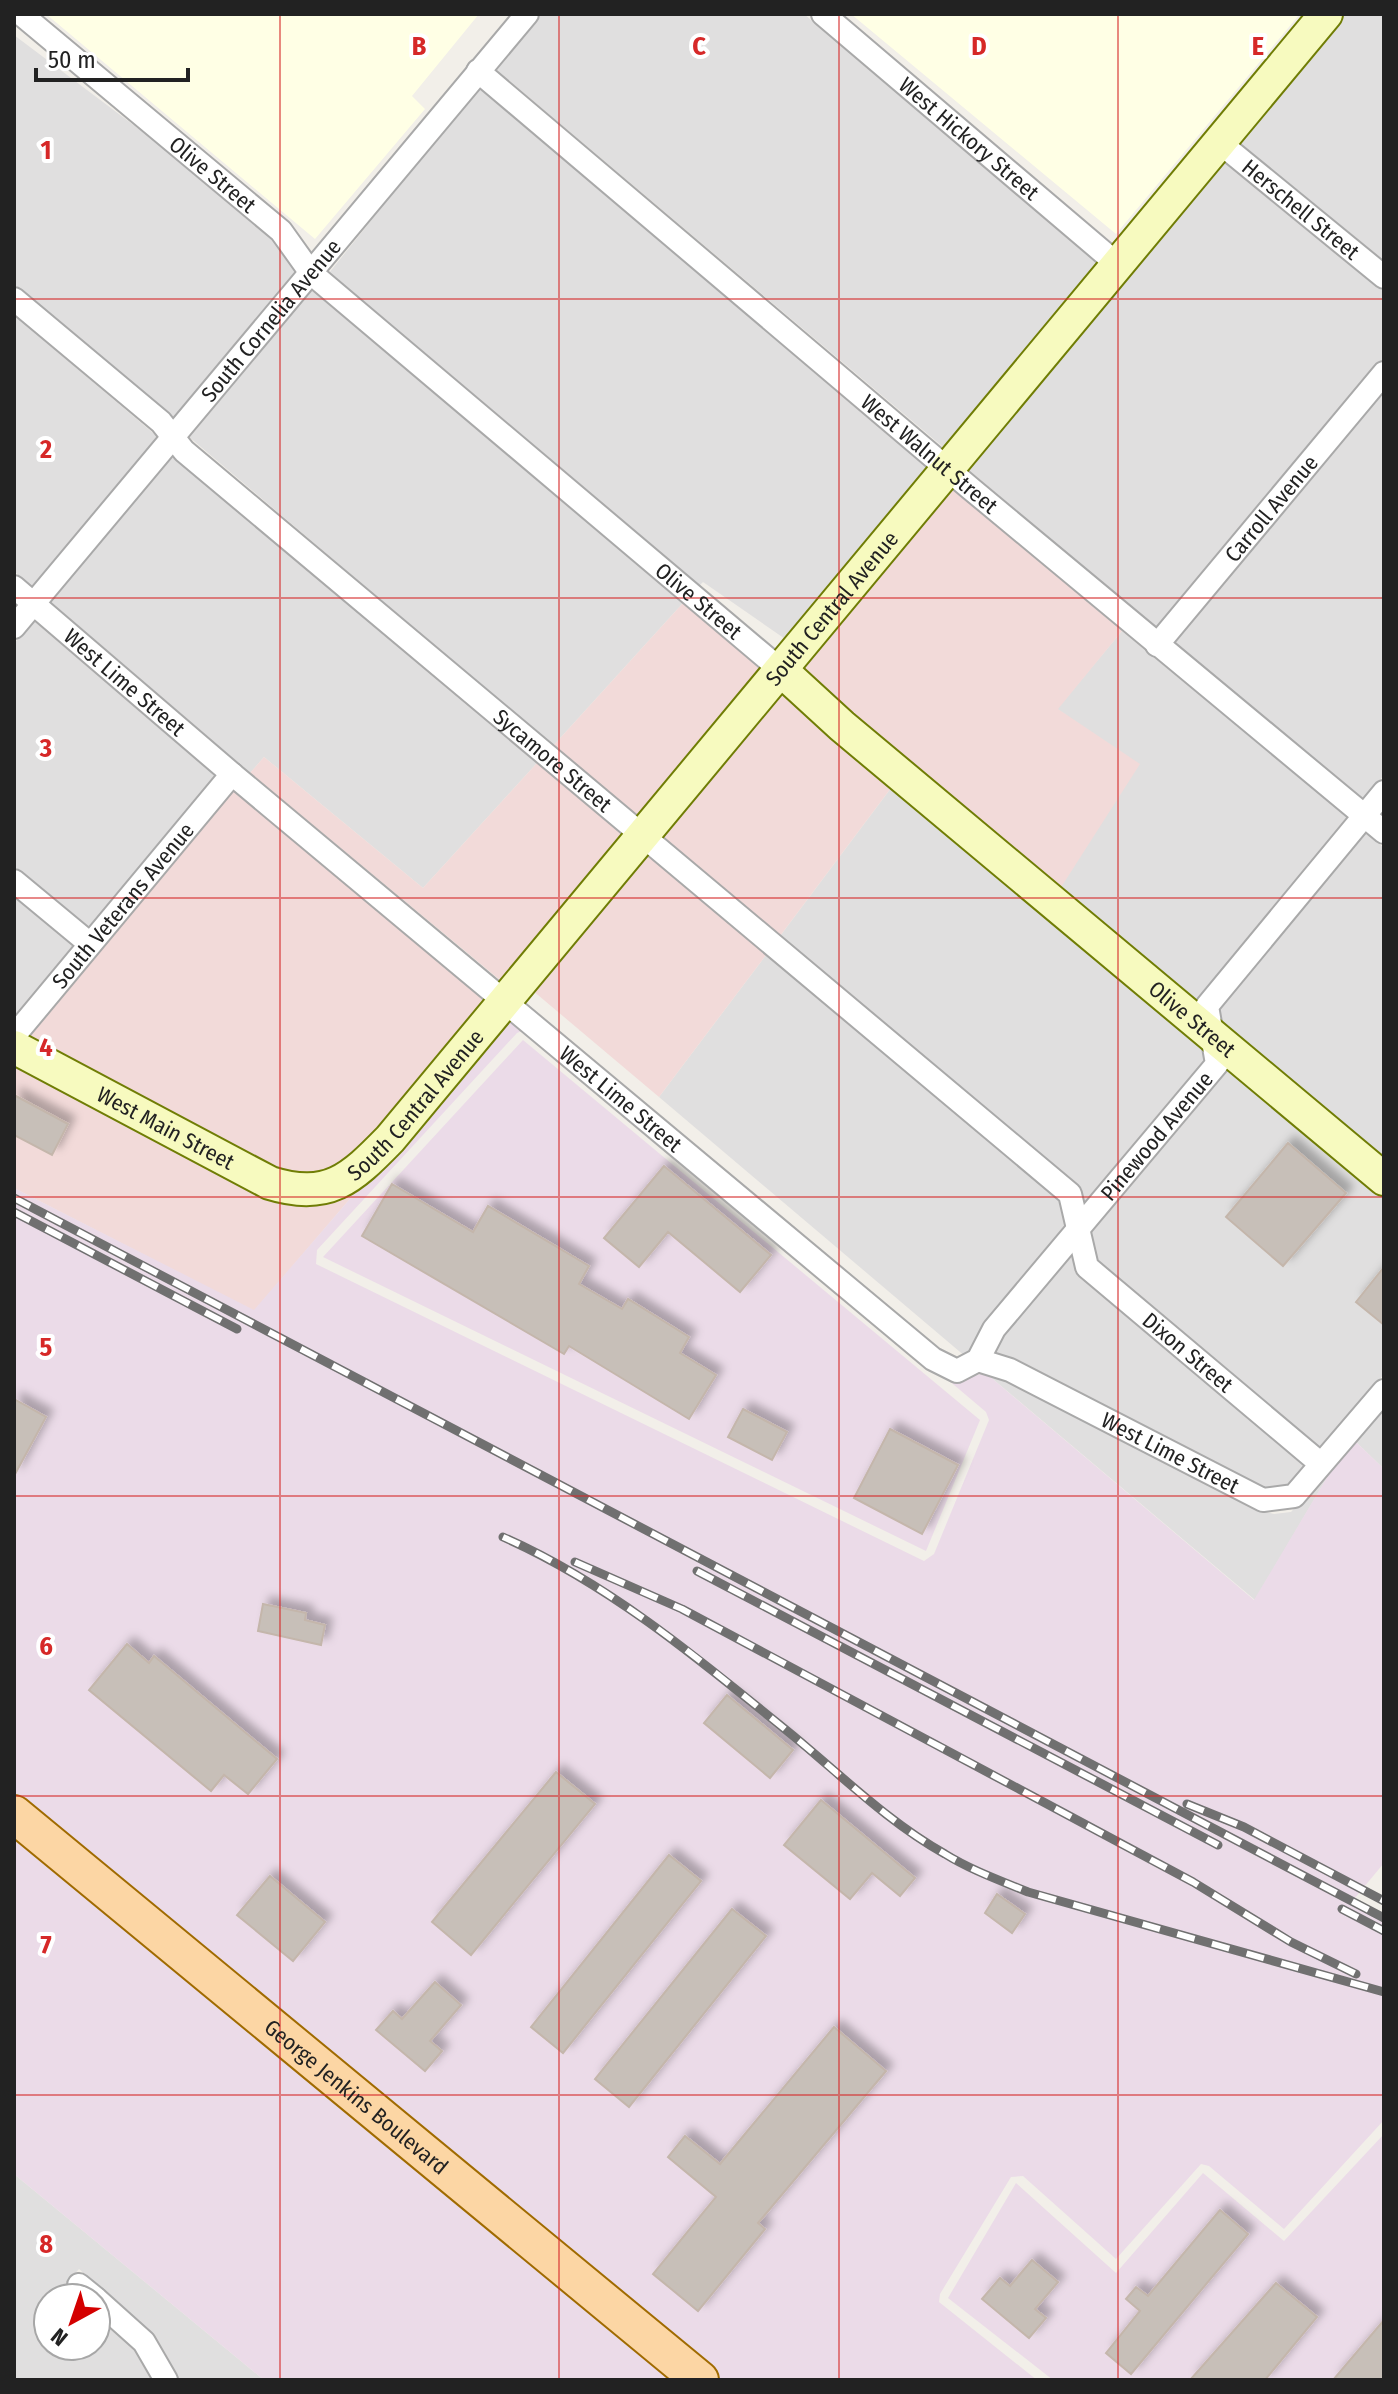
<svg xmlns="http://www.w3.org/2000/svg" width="1398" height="2394" viewBox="0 0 1398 2394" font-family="'Fira Sans Condensed',sans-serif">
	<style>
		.residential { fill: #e0dfdf }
		.commercial { fill: #f2dad9 }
		.industrial { fill: #ebdbe8 }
		.education { fill: #ffffe5 }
		.building { fill: #c7bfb8; stroke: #c4b6ab; stroke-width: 2; filter: url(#shadow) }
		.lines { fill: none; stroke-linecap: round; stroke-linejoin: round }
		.street-casing { stroke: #a9a9a9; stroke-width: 26 }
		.secondary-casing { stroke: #707d05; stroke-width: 36 }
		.primary-casing { stroke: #a06b00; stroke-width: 40 }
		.street { stroke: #fff; stroke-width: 22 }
		.secondary { stroke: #f7fabf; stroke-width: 32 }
		.primary { stroke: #fcd6a4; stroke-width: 36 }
		.rail-casing { stroke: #707070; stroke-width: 9 }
		.rail { stroke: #fff; stroke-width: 6; stroke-dasharray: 18; stroke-linecap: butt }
		.grid { fill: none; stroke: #d62828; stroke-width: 2; stroke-opacity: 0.55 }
		.labels { text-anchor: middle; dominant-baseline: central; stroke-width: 8; stroke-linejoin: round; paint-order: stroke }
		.street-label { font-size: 22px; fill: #222; stroke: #fff }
		.grid-label { font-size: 26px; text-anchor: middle; font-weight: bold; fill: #d62828; stroke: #fff; stroke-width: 8; stroke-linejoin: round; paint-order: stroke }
	</style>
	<defs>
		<filter id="shadow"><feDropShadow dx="7" dy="-7" stdDeviation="4" flood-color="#0004"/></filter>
	</defs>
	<rect width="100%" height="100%" fill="#f2efe9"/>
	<path class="residential" d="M541 14H804L1102 266 949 452 494 68Z
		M1340 14H1384V262L1236 141 1340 23 1336 18Z
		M14 35 164 148 273 239 297 274 174 419 14 284Z
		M479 86 934 470 791 643 703 582 699 586 329 273Z
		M1221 159 1384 292V357L1157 629 964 466Z
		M311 289 683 603 553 746 188 436Z
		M14 315 159 438 33 588 14 571Z
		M1384 389V775L1363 800 1173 642Z
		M172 455 537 763 423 888 264 757 250 773 49 601Z
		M34 619 217 776 89 928 14 866V644Z
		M1122 631 1348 817 1199 999 1196 1007 1058 892 1057 709Z
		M894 784 1201 1041 1205 1062 1084 1204 1077 1185 780 936Z
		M1364 831 1384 848V1164L1221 1027 1219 1008Z
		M14 897 74 946 16 1017 14 1016Z
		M766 955 1060 1201 1066 1225 986 1322 966 1357 659 1097Z
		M1227 1063 1384 1195V1374L1320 1449 1098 1260 1090 1229Z
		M1072 1251 1080 1276 1305 1467 1289 1486 1267 1489 1016 1359 994 1353 1003 1334Z
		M988 1375 1005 1380 1257 1510 1274 1514 1291 1512 1335 1464 1255 1600Z
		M1384 1407V1469L1355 1441Z
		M14 2174 264 2380H179L154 2335 79 2269 64 2286 77 2298H48V2346H96V2315L135 2350 153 2380H14Z"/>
	<path class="commercial" d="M949 485 1122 631 1058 709 1140 764 1058 892 797 669Z
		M683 603 766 674 642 821 553 746Z
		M782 687 894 784 780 936 658 834Z
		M264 757 423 888 537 763 627 839 506 985 250 773Z
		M234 791 491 1003 340 1172 294 1178 25 1039Z
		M644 852 766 955 659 1097 532 990Z
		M14 1060 264 1193 379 1165 254 1311 14 1188Z"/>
	<path class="industrial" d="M508 1016 524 1030 517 1033 317 1250 316 1264 924 1561 934 1554 989 1420 986 1412 947 1379 958 1382 980 1374 988 1375 1254 1600 1335 1464 1355 1441 1384 1469V1863L1354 1899 1384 1914V2120L1284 2229 1209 2166 1201 2164 1116 2259 1023 2176 1011 2177 940 2294 939 2302 1037 2380H719L14 1798V1188L254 1310Z
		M523 1040 980 1420 926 1551 323 1257Z
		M14 1829 682 2380H264L14 2174Z
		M1384 2134V2380H1053L948 2298 1016 2183 1116 2273 1203 2173 1284 2241Z"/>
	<path class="education" d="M46 14H479L412 96 425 109 315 239Z
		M851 14H1298L1299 15 1116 234Z"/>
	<path class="building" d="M14 1095 68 1124 52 1155 14 1135Z
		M1288 1143 1346 1193 1283 1266 1226 1217Z
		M664 1166 771 1255 740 1292 668 1232 639 1267 604 1238Z
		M392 1184 473 1232 488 1206 589 1266 579 1284 622 1309 628 1299 689 1337 680 1353 716 1375 689 1419 569 1346 564 1354 362 1236Z
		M1384 1267V1325L1356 1302Z
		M14 1399 46 1417 14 1476Z
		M743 1409 787 1432 772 1460 728 1437Z
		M890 1429 958 1465 922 1534 854 1498Z
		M263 1604 306 1613 305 1620 325 1625 321 1645 258 1631Z
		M127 1644 149 1663 154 1656 277 1759 248 1794 224 1775 211 1791 89 1690Z
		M727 1695 793 1750 770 1778 704 1723Z
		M556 1772 595 1804 471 1955 432 1922Z
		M821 1800 915 1878 900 1896 872 1873 850 1899 784 1845Z
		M669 1855 701 1881 563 2053 531 2027Z
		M270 1876 325 1922 293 1961 237 1915Z
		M997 1894 1025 1914 1012 1933 985 1913Z
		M732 1909 766 1936 629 2107 595 2079Z
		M435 1982 461 2005 430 2041 442 2051 425 2071 376 2030 393 2011 402 2019Z
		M834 2027 886 2071 758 2223 765 2229 698 2311 653 2274 716 2197 668 2157 685 2136 720 2164Z
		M1220 2210 1248 2234 1131 2374 1106 2353 1140 2311 1126 2299 1136 2287 1148 2296Z
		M1032 2260 1058 2282 1035 2309 1046 2318 1029 2338 982 2299 1000 2278 1010 2286Z
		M1276 2283 1317 2317 1265 2380H1190Z
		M1384 2320V2380H1333Z"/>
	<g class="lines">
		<g class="street-casing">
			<g id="street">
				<path id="s1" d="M21 14 281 231 311 273 782 671"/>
				<path id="s2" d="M823 14 1117 264"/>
				<path id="s3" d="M478 71 970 488 1384 832"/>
				<path id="s4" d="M1219 142 1384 277"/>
				<path id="s5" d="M14 299 161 422 184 451 1070 1194 1087 1267 1321 1464"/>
				<path id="s6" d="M14 587 232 774 933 1359 957 1371 978 1360 994 1329 1217 1064 1207 1006 1384 792"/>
				<path id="s7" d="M14 627 527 14"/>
				<path id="s8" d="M1157 645 1384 373"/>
				<path d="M14 881 90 944"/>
				<path id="s9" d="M14 1036 232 774"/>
				<path id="s10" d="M978 1360 1010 1370 1263 1500 1294 1496 1384 1391"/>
				<path d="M79 2285 95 2298"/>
				<path d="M96 2299 144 2342 166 2380"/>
			</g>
		</g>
		<g class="secondary-casing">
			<g id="secondary">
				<path id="s11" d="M782 671 842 726 1384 1179"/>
				<path id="s12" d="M14 1047 270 1183C328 1201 351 1179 390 1139L1326 14"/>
			</g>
		</g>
		<g class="primary-casing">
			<g id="primary">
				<path id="s13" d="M14 1814 700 2380"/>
			</g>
		</g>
		<use href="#street" class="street"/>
		<use href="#secondary" class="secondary"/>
		<use href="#primary" class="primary"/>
		<g class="rail-casing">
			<path id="rail" d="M14 1198 1384 1918
				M14 1212 237 1329
				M503 1537C612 1585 705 1664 797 1739 845 1779 890 1823 945 1854 971 1870 999 1880 1028 1892L1384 1992
				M575 1562 682 1609 1193 1882 1291 1942 1356 1974
				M697 1571 1218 1845
				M1187 1804 1244 1827 1384 1901
				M1342 1909 1384 1931"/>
		</g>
		<use href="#rail" class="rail"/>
	</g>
	<path class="grid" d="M280 14V2380M559 14V2380M839 14V2380M1118 14V2380M14 299H1384M14 598H1384M14 898H1384M14 1197H1384M14 1496H1384M14 1796H1384M14 2095H1384"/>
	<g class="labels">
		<g class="street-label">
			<text stroke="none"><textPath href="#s2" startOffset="192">West Hickory Street</textPath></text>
			<text stroke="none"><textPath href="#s1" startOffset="250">Olive Street</textPath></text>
			<text stroke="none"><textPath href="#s4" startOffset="106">Herschell Street</textPath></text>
			<text stroke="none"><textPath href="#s7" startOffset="400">South Cornelia Avenue</textPath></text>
			<text stroke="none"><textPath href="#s3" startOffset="592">West Walnut Street</textPath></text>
			<text stroke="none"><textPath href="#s8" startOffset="178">Carroll Avenue</textPath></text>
			<text stroke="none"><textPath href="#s1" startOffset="898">Olive Street</textPath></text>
			<text stroke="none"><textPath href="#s12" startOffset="1118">South Central Avenue</textPath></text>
			<text stroke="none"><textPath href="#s6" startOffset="146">West Lime Street</textPath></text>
			<text stroke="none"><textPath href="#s5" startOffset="710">Sycamore Street</textPath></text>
			<text stroke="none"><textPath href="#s9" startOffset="170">South Veterans Avenue</textPath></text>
			<text stroke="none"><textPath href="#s11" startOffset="538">Olive Street</textPath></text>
			<text stroke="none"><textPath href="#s6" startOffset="794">West Lime Street</textPath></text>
			<text stroke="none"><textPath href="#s12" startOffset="470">South Central Avenue</textPath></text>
			<text stroke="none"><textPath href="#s12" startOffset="172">West Main Street</textPath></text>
			<text stroke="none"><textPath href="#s6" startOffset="1538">Pinewood Avenue</textPath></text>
			<text stroke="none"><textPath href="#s5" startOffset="1592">Dixon Street</textPath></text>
			<text stroke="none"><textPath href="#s10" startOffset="214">West Lime Street</textPath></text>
			<text stroke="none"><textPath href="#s13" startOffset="444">George Jenkins Boulevard</textPath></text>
		</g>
	</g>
	<g class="grid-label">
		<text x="419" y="55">B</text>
		<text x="699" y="55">C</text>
		<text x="979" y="55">D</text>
		<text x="1258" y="55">E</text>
		<text x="46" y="159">1</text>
		<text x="46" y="458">2</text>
		<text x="46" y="757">3</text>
		<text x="46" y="1056">4</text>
		<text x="46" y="1356">5</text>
		<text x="46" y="1655">6</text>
		<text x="46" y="1954">7</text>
		<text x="46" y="2253">8</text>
	</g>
	<rect width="1398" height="2394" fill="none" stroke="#222222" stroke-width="32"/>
	<g transform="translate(72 2322) rotate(220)"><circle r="38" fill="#ffffff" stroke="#a7a7a7" stroke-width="2"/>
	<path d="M0-6L14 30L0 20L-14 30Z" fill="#d40000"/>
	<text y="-12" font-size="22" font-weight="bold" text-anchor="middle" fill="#222222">N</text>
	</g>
	<path d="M36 68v12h152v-12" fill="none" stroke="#222222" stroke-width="4"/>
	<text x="48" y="68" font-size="24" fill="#222222" stroke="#ffffff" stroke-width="6" paint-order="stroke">50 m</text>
</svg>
